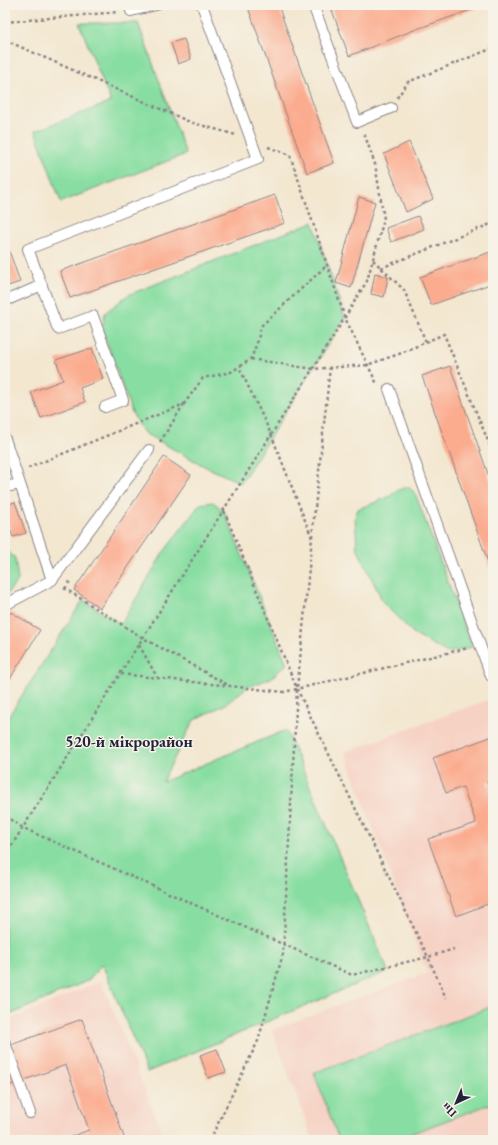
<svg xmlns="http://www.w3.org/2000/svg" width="498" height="1145" viewBox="0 0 498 1145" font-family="'EB Garamond',serif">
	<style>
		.built { fill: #f6d2c4 }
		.green { fill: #88dea2; stroke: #55806e }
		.building { fill: #fbac8f }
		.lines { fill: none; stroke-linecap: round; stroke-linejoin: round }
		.service-casing { stroke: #8a8486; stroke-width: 12 }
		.path { stroke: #8a8486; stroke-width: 2.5; stroke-dasharray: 3 3; stroke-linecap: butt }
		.service { stroke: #fff; stroke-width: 10 }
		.labels { text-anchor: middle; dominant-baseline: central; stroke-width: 3; stroke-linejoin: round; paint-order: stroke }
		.quarter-label { font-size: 16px; font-weight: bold; fill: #22223b; stroke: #f7f3e8 }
	</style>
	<rect width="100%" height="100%" fill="#f7f3e8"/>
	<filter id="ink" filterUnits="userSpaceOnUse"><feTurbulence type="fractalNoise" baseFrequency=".025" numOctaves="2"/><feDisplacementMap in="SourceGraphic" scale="8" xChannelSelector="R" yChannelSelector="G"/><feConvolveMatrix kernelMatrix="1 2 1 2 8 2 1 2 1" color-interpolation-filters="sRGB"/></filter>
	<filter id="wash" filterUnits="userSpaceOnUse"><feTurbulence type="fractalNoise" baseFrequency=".012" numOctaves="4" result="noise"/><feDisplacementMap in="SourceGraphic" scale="16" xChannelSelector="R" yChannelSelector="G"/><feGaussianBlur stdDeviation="0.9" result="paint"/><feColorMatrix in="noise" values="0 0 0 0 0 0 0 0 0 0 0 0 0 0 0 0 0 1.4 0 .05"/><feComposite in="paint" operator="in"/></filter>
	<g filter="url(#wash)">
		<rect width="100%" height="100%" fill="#f3e7d0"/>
		<path class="built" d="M493 698V1140H313L272 1030 427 973 345 752Z
			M101 981 165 1140H5V1022Z"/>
		<path class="green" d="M79 23H138L186 154 61 202 35 131 111 102Z
			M313 222 345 318 241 483 206 467 144 433 132 413 102 329 105 313 128 295Z
			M408 487 415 493 472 647 448 653 415 635 384 604 357 548 355 517 358 509 391 496 395 491Z
			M213 502 224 511 287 664 271 678 246 688 226 704 194 720 162 782 286 730 388 971 147 1072 102 964 89 980 5 1017V722L83 600 121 624 163 553 200 504Z
			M5 550 15 558 18 580 5 597Z
			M493 1006V1103L394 1140H339L314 1073Z"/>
		<g id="blocks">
			<path class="building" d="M255 5H278L334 163 307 173 248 7Z
				M330 5H485L414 30 349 56Z
				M184 39 191 59 178 64 171 43Z
				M409 142 433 199 406 212 384 154Z
				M275 195 285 223 70 298 60 271Z
				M359 197 375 202 351 288 336 283Z
				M418 216 424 229 391 242 386 228Z
				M5 239 20 282 5 287Z
				M493 251V283L431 305 420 277Z
				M375 273 388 277 384 297 371 294Z
				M92 348 103 379 80 388 85 402 41 418 31 392 63 380 56 360Z
				M450 366 493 488V576L422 376Z
				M164 457 191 475 100 608 74 590Z
				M15 502 26 533 13 537 5 515V505Z
				M11 612 40 630 5 687V621Z
				M493 736V780L487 782 493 800V902L456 916 428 839 476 823 463 787 446 793 433 758Z
				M82 1019 125 1140H62L89 1130 66 1065 5 1087V1047Z
				M217 1049 226 1072 208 1078 200 1055Z"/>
		</g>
	</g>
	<g filter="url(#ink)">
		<use href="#blocks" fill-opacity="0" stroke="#8a8486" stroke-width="1"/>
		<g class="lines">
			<g class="service-casing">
				<path id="service" d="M129 5 131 11 156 5
					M313 5 357 122 391 108
					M5 301 42 285
					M389 389 491 676 493 675
					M105 407 123 400 93 316 58 329 28 249 258 159 202 5
					M5 439 52 580
					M5 487 20 484
					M5 605 52 580 149 450
					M5 1043 30 1113"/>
			</g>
			<path class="path" d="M5 22 118 12
				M5 40 190 122 236 135
				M397 98 408 82 493 48
				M268 147 290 155 345 318 377 384
				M373 260 404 290 426 342
				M381 268 493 223
				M251 359 313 369 367 365 399 354 444 334 493 453
				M160 442 184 404
				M28 468 184 404 203 378 231 372 251 359 258 340 261 326 327 265
				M224 511 297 689 428 957 454 949
				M312 537 330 367
				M64 588 143 638 228 685
				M65 589 71 579
				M139 645 157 677
				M121 674 284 692 468 648
				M5 816 23 828 352 975 428 957 446 998
				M5 856 336 332 367 281 384 219 375 164 364 133
				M210 1140 258 1041 283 954 297 689 312 538 271 434 239 367"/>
			<use href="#service" class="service"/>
		</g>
	</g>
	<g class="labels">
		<g class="quarter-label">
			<text x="129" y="741">520-й мікрорайон</text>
		</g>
	</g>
	<rect width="498" height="1145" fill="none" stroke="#f7f3e8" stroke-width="20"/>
	<g transform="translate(456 1103) rotate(224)" stroke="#f7f3e8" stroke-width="3" paint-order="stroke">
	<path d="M0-3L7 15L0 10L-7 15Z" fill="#22223b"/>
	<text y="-6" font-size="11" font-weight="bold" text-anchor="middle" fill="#22223b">Пн</text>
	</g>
</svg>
